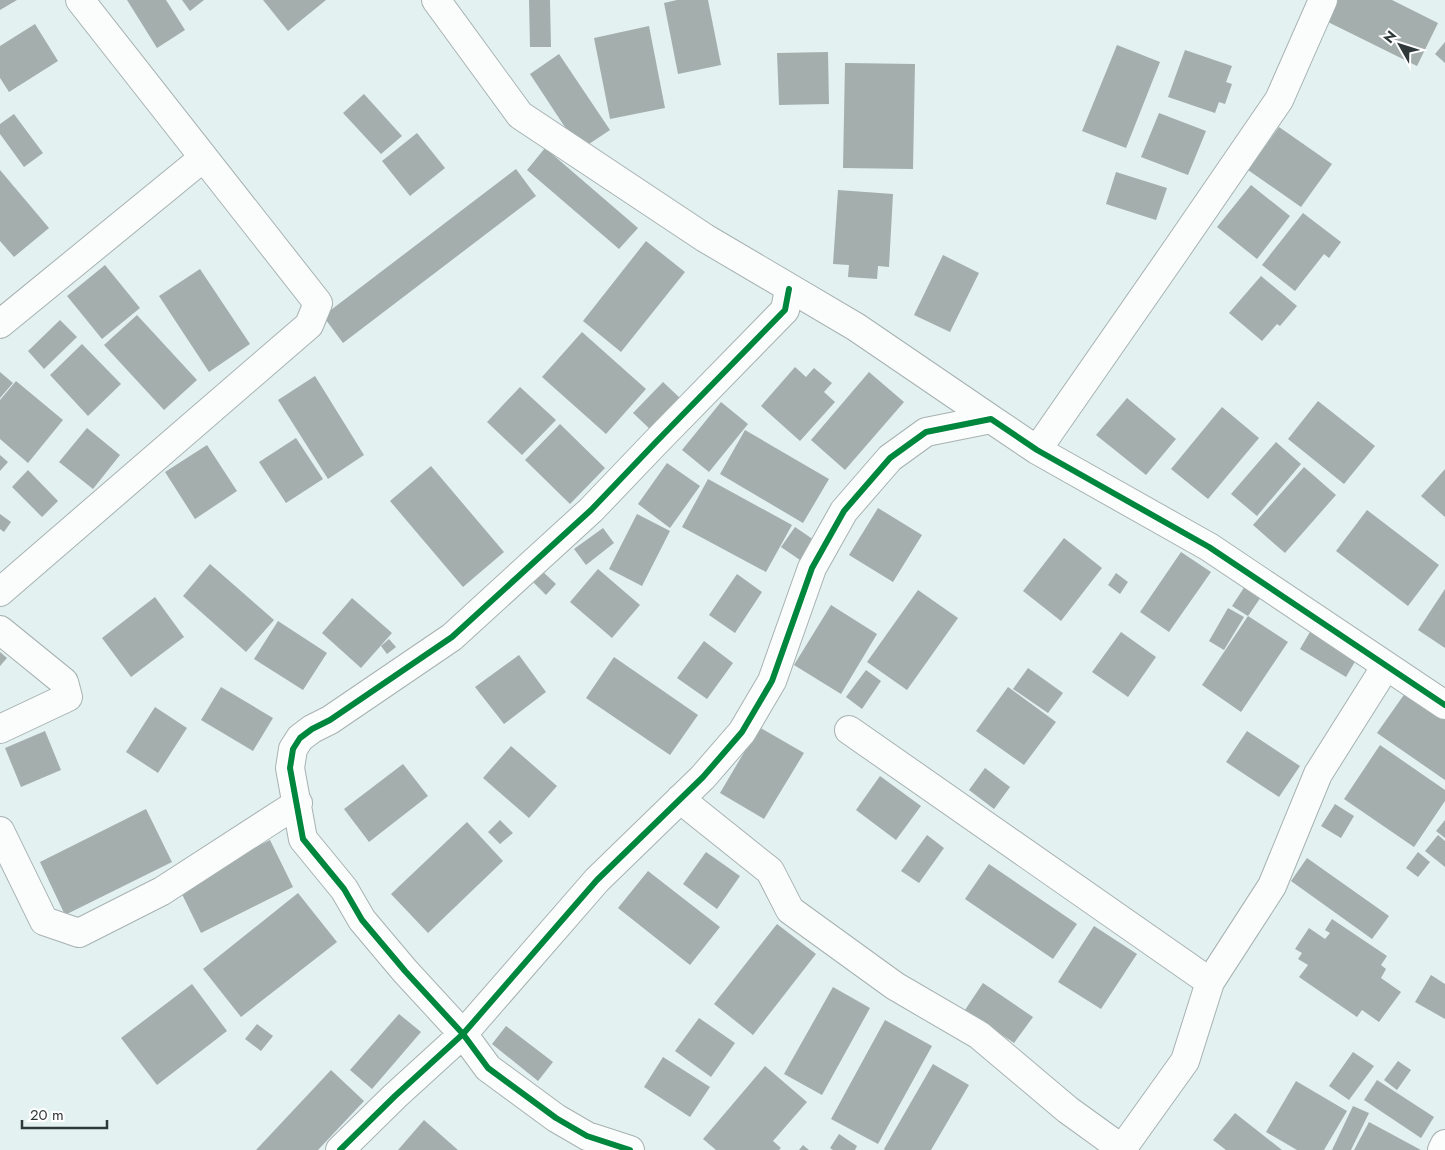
<svg xmlns="http://www.w3.org/2000/svg" width="1445" height="1150" viewBox="0 0 1445 1150" font-family="Jost,sans-serif">
	<style>
		.building { fill: #a3aead }
		.lines { fill: none; stroke-linecap: round; stroke-linejoin: round }
		.minor-casing { stroke: #a7b2b1; stroke-width: 30 }
		.minor { stroke: #fbfdfd; stroke-width: 28 }
		.cycleway-casing { stroke: #fff; stroke-width: 9 }
		.cycleway { stroke: #00873e; stroke-width: 6 }
	</style>
	<rect width="100%" height="100%" fill="#e3f1f0"/>
	<path class="building" d="M0 0H17L0 10Z
		M127 0H166L185 30 157 48Z
		M182 0H204L190 11Z
		M263 0H326L288 31Z
		M529 0H550L551 47H530Z
		M677 0H708L721 65 678 74 664 3Z
		M1336 0H1392L1438 23 1417 66 1326 21Z
		M35 24 58 61 9 92 0 78V46Z
		M649 26 665 108 610 119 594 38Z
		M1445 42V63L1435 54Z
		M1117 45 1160 62 1126 148 1082 131Z
		M1185 50 1232 66 1226 82 1232 84 1225 104 1219 102 1215 113 1168 97Z
		M828 52 829 104 779 105 777 53Z
		M559 54 610 130 580 150 530 74Z
		M845 63 915 64 913 169 843 168Z
		M364 94 402 136 381 154 343 113Z
		M1159 113 1206 131 1188 175 1141 157Z
		M14 114 43 153 24 167 0 134V124Z
		M1279 127 1332 164 1301 207 1248 170Z
		M417 133 445 168 410 196 382 161Z
		M545 148 638 228 619 249 527 170Z
		M516 169 536 196 343 343 323 316Z
		M0 170 49 228 14 257 0 241Z
		M1116 172 1167 188 1156 220 1106 204Z
		M1251 185 1290 216 1257 259 1217 227Z
		M838 190 893 194 889 267 878 266 877 279 848 277 849 265 833 264Z
		M1303 213 1341 242 1329 258 1324 254 1295 291 1262 265Z
		M646 241 685 272 621 352 583 321Z
		M943 255 979 273 950 332 914 315Z
		M105 265 140 308 102 339 67 296Z
		M200 269 250 344 209 372 159 296Z
		M1261 276 1297 306 1280 326 1277 324 1262 341 1229 313Z
		M137 315 197 380 164 410 104 345Z
		M60 320 77 337 44 369 28 351Z
		M582 332 646 389 606 434 542 377Z
		M82 344 121 384 88 416 50 375Z
		M795 367 806 377 814 368 832 383 824 392 835 402 800 441 761 406Z
		M0 372 13 383 0 398Z
		M869 372 904 402 845 470 811 440Z
		M315 376 364 455 328 479 278 400Z
		M16 381 63 420 28 463 0 439V400Z
		M663 382 681 399 652 431 633 413Z
		M520 387 556 420 522 455 487 422Z
		M1127 398 1176 439 1146 475 1096 435Z
		M1318 401 1375 446 1344 484 1288 439Z
		M721 402 748 424 709 472 682 450Z
		M1222 407 1259 438 1208 499 1171 469Z
		M560 424 605 468 570 504 525 460Z
		M87 428 120 455 93 489 59 462Z
		M745 430 829 479 803 523 720 474Z
		M296 438 323 479 286 503 259 462Z
		M1276 442 1301 464 1257 516 1231 494Z
		M207 445 237 491 195 519 165 472Z
		M0 455 8 462 0 471Z
		M667 463 700 486 670 528 638 504Z
		M431 466 504 552 463 587 390 501Z
		M1304 467 1336 495 1285 553 1253 525Z
		M1445 469V517L1421 496Z
		M28 470 58 501 42 517 12 487Z
		M708 479 792 525 766 572 682 527Z
		M878 508 922 535 893 582 849 555Z
		M1367 510 1439 565 1408 606 1336 551Z
		M0 514 11 522 4 532 0 529Z
		M637 514 670 531 642 586 609 569Z
		M795 527 814 540 800 560 781 547Z
		M603 528 614 543 586 565 574 549Z
		M1064 538 1102 568 1061 621 1023 591Z
		M1181 552 1211 572 1169 632 1140 612Z
		M210 564 274 620 246 652 183 596Z
		M598 569 640 605 612 638 570 602Z
		M542 571 556 584 546 595 533 582Z
		M1116 573 1128 582 1120 594 1108 585Z
		M737 574 762 592 735 633 709 615Z
		M1247 583 1263 594 1248 616 1232 606Z
		M1445 589V648L1418 630Z
		M918 590 958 618 907 690 867 662Z
		M155 597 184 637 131 677 102 638Z
		M352 598 392 633 361 668 322 633Z
		M831 605 877 634 841 694 794 665Z
		M1228 608 1244 617 1224 650 1209 641Z
		M1248 616 1288 642 1241 712 1202 685Z
		M278 621 327 653 303 690 254 659Z
		M1314 625 1360 653 1346 677 1300 649Z
		M1121 632 1156 657 1128 697 1092 672Z
		M389 639 396 647 387 654 381 646Z
		M704 641 733 663 707 699 677 678Z
		M0 652 7 658 0 666Z
		M519 655 546 692 504 724 475 687Z
		M614 657 698 715 670 755 586 698Z
		M1028 668 1063 693 1048 713 1013 689Z
		M866 670 881 681 862 709 846 697Z
		M221 687 273 718 253 751 201 720Z
		M1008 687 1056 722 1024 765 976 731Z
		M1408 689 1445 714V780L1377 733Z
		M155 707 187 728 158 773 126 752Z
		M759 727 804 753 764 819 720 793Z
		M45 731 61 770 21 787 5 748Z
		M1247 731 1300 766 1279 797 1226 762Z
		M1380 745 1445 790V801L1414 847 1344 799Z
		M511 746 557 786 529 818 483 778Z
		M403 764 428 796 369 842 344 809Z
		M985 768 1010 787 994 809 969 790Z
		M880 776 921 806 896 840 856 810Z
		M1335 804 1354 816 1341 838 1321 826Z
		M146 809 172 862 65 915 40 862Z
		M500 820 513 833 500 844 488 832Z
		M1445 820V838L1436 831Z
		M467 822 503 861 428 933 391 894Z
		M927 835 944 848 919 883 901 871Z
		M1438 835 1445 841V867L1425 851Z
		M270 840 293 887 201 933 178 886Z
		M706 852 740 876 717 909 683 884Z
		M1418 852 1430 862 1418 877 1406 868Z
		M1307 858 1389 916 1372 939 1291 881Z
		M989 864 1077 924 1053 959 965 899Z
		M648 871 720 927 690 965 618 908Z
		M298 893 337 942 241 1017 203 969Z
		M1332 919 1387 956 1381 965 1386 969 1381 978 1401 992 1379 1022 1362 1010 1357 1017 1299 977 1308 965 1298 959 1302 953 1295 949 1309 928 1325 939 1330 933 1325 930Z
		M777 924 816 954 753 1035 714 1004Z
		M1094 926 1137 954 1101 1009 1058 982Z
		M1431 975 1445 984V1019L1415 1002Z
		M983 983 1033 1017 1014 1043 965 1010Z
		M192 984 227 1031 157 1085 121 1038Z
		M833 987 870 1008 822 1095 784 1074Z
		M399 1014 421 1032 372 1089 350 1070Z
		M699 1018 735 1043 711 1077 675 1051Z
		M885 1020 932 1046 878 1144 831 1119Z
		M257 1024 273 1036 261 1051 245 1039Z
		M506 1026 553 1062 538 1081 492 1044Z
		M1353 1052 1374 1066 1349 1100 1329 1086Z
		M663 1057 710 1087 690 1117 644 1087Z
		M1398 1061 1411 1070 1397 1090 1384 1080Z
		M933 1064 969 1085 931 1150H885L884 1149Z
		M765 1066 807 1102 773 1141 781 1148 779 1150H716L703 1139Z
		M331 1070 364 1101 318 1150H256Z
		M1377 1080 1434 1117 1421 1138 1364 1100Z
		M1296 1081 1347 1111 1324 1150H1297L1266 1132Z
		M1353 1106 1369 1113 1351 1150H1332Z
		M1235 1113 1282 1150H1226L1213 1140Z
		M424 1120 458 1150H398Z
		M1369 1122 1421 1150H1354Z
		M839 1134 857 1146 855 1150H833L830 1148Z
		M803 1145 809 1150H799Z"/>
	<g class="lines">
		<g class="minor-casing">
			<path id="minor" d="M436 0 520 115 705 238 856 327 991 419
				M0 324 203 158
				M1037 450 1176 250 1279 100 1323 0
				M0 592 309 325 318 303 80 0
				M0 630 64 682 68 697 0 729
				M849 730 1210 982
				M680 799 770 871 790 910 895 986 979 1035 1068 1110 1122 1149 1185 1061 1210 982 1272 886 1318 774 1386 666
				M0 831 44 921 79 933 162 891 298 803
				M340 1150 395 1096 463 1034 597 880 703 777 742 732 772 681 812 568 844 511 890 458 926 432 991 419 1037 450 1209 547 1445 705
				M630 1150 587 1136 556 1118 488 1068 463 1034 405 971 362 920 344 889 303 839 290 768 293 749 300 738 312 729 330 720 452 637 591 510 656 442 785 310 789 289
				M1442 1150 1445 1144"/>
		</g>
		<use href="#minor" class="minor"/>
		<g class="cycleway-casing">
			<path id="cycleway" d="M340 1150 395 1096 463 1034 597 880 703 777 742 732 772 681 812 568 844 511 890 458 926 432 991 419 1037 450 1209 547 1445 705
				M630 1150 587 1136 556 1118 488 1068 463 1034 405 971 362 920 344 889 303 839 290 768 293 749 300 738 312 729 330 720 452 637 591 510 656 442 785 310 789 289"/>
		</g>
		<use href="#cycleway" class="cycleway"/>
	</g>
	<g transform="translate(1400 45) rotate(309)" stroke="#ffffff" stroke-width="4" paint-order="stroke">
	<path d="M0-4L9 19L0 12L-9 19Z" fill="#2f3939"/>
	<text y="-8" font-size="14" font-weight="bold" text-anchor="middle" fill="#2f3939">N</text>
	</g>
	<path d="M22 1120v8h85v-8" fill="none" stroke="#2f3939" stroke-width="2.5"/>
	<text x="30" y="1120" font-size="15" fill="#2f3939" stroke="#ffffff" stroke-width="4" paint-order="stroke">20 m</text>
</svg>
